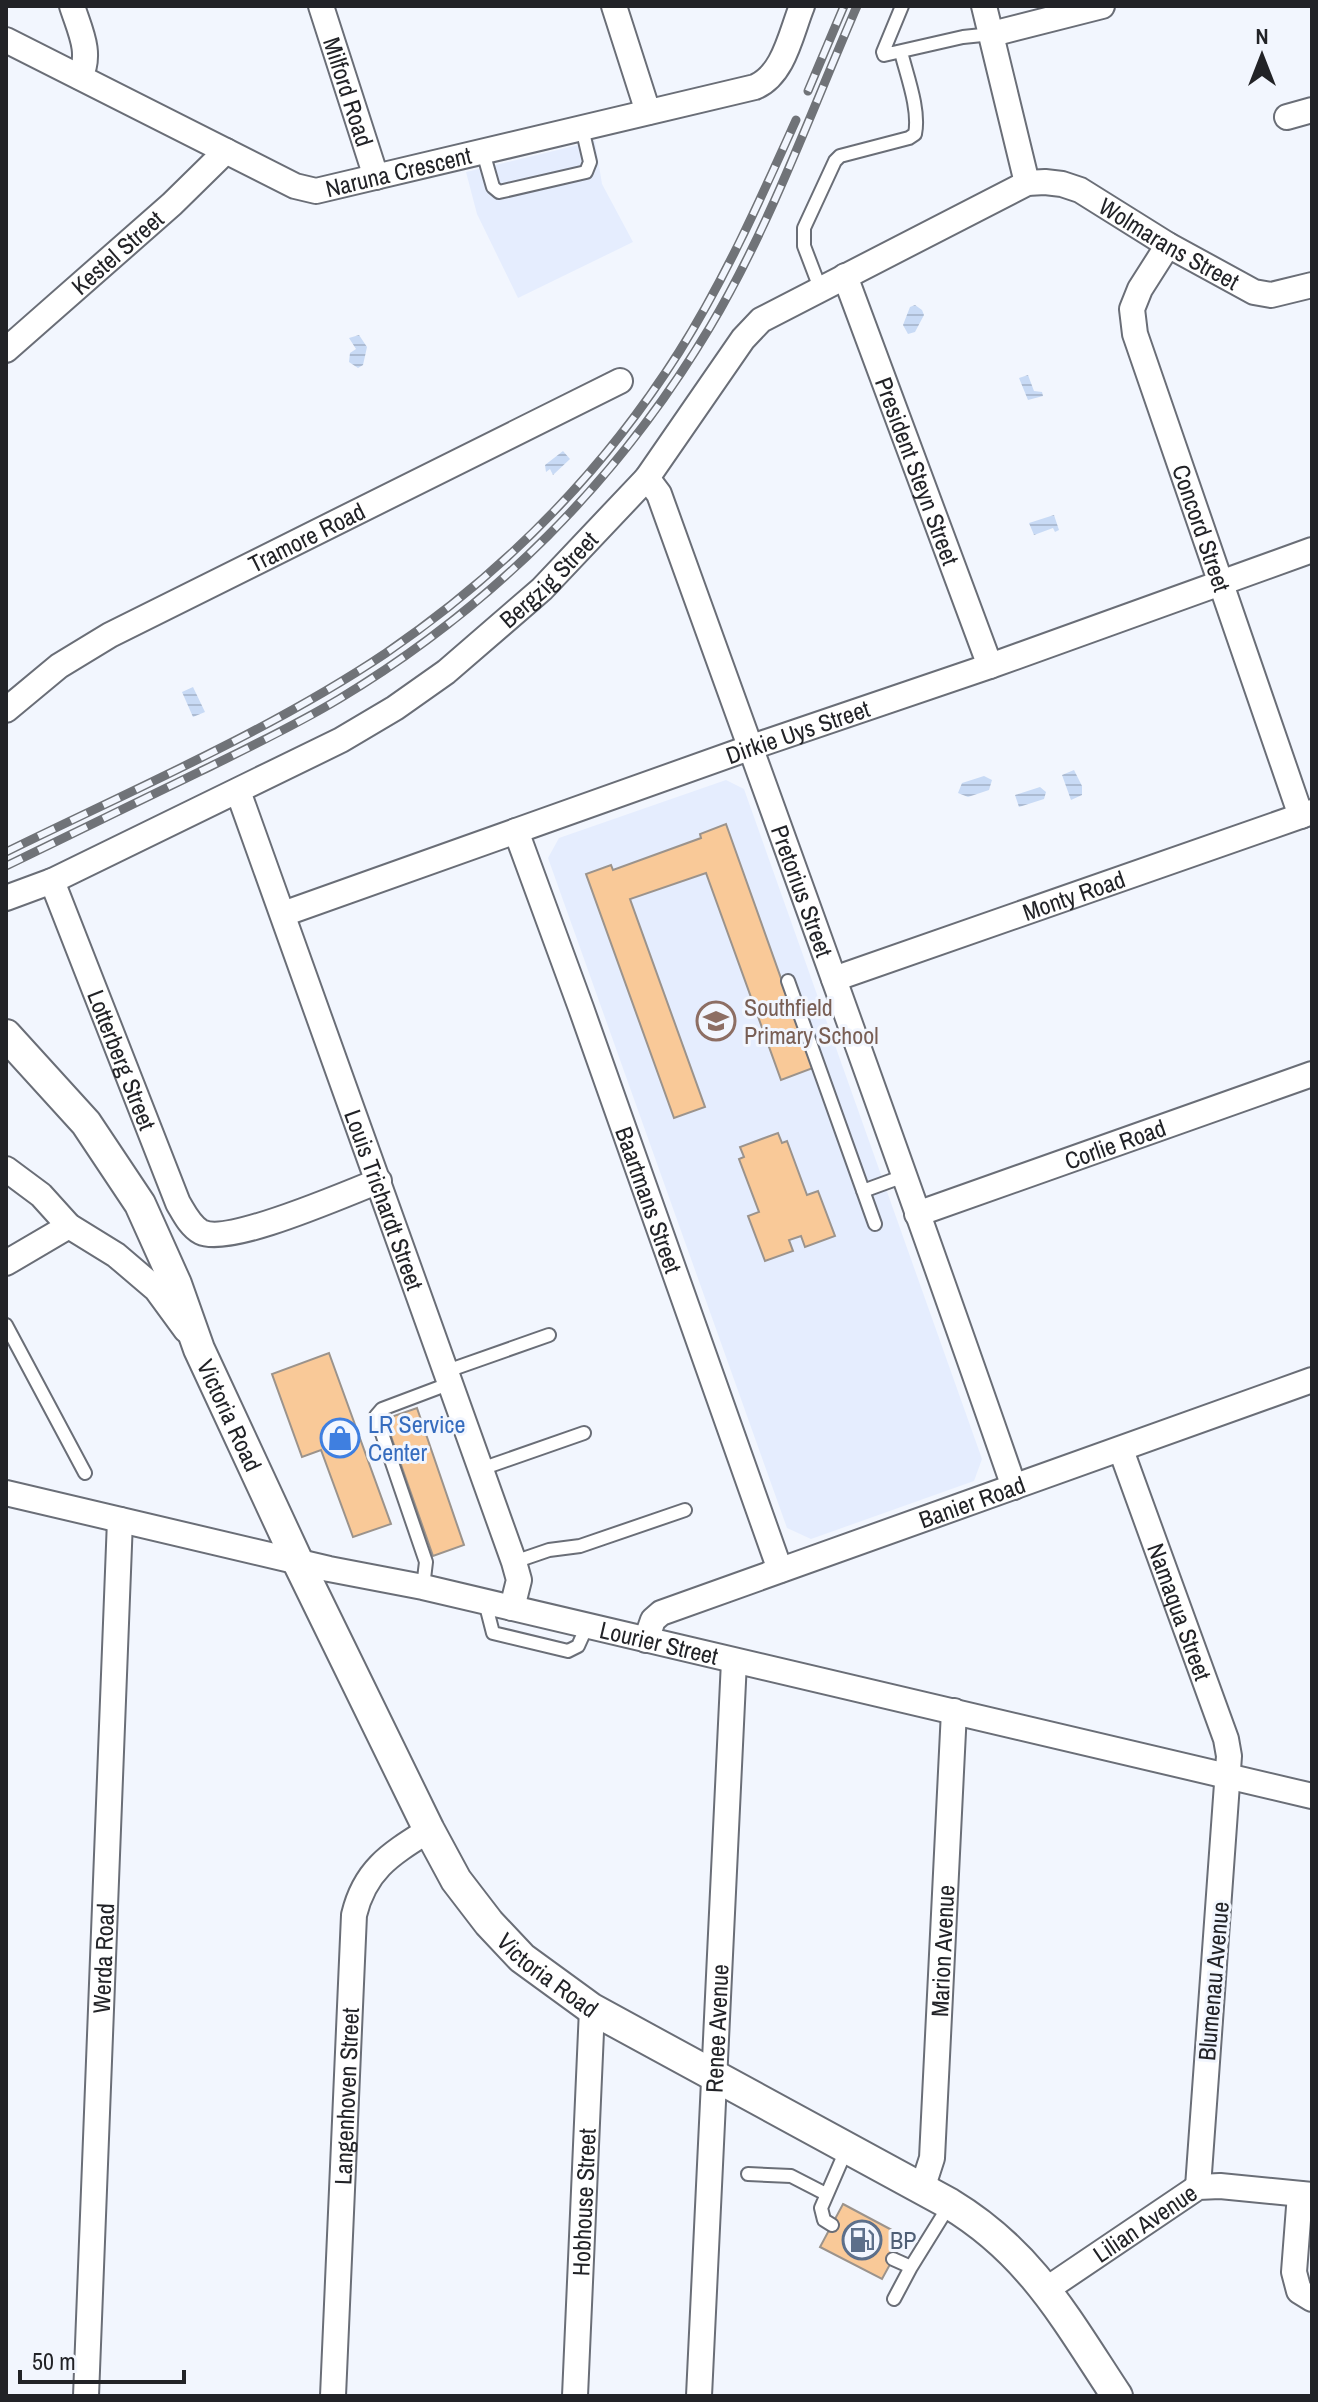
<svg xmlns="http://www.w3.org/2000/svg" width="1318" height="2402" viewBox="0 0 1318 2402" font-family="'Archivo Narrow',sans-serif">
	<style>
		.built { fill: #e5edfe }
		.water { fill: url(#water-rules) }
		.building { fill: #f9c998; stroke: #9b938c; stroke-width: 2 }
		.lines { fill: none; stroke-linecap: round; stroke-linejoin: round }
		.service-casing { stroke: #6a6e77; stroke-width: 16 }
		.minor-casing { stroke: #6a6e77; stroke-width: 28 }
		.tertiary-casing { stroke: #6a6e77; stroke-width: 34 }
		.service { stroke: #fff; stroke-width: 12 }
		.minor { stroke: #fff; stroke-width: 24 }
		.tertiary { stroke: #fff; stroke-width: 30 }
		.rail-casing { stroke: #707378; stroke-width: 9 }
		.rail { stroke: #f2f6fe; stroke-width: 6; stroke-dasharray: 18; stroke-linecap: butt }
		.labels { text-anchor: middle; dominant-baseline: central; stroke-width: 6; stroke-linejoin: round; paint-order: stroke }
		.street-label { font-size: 24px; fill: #222327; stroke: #f2f6fe }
		.education-label { font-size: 24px; fill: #785e54; stroke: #f2f6fe; text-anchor: start }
		.shop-label { font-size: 24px; fill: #366cbe; stroke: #f2f6fe; text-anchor: start }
		.service-label { font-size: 24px; fill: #4e5e75; stroke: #f2f6fe; text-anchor: start }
	</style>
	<defs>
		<pattern id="water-rules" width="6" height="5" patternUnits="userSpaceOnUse" patternTransform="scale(2)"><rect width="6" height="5" fill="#c8daf5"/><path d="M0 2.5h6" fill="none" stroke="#acbbd2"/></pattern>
	</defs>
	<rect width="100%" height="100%" fill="#f2f6fe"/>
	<path class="built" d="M595 141 602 184 633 242 518 298 477 214 466 172Z
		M726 780 744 789 982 1459 974 1481 811 1539 787 1528 548 858 559 838Z"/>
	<path class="water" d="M915 305 922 310 924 315 915 332 908 334 903 325 910 307Z
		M359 335 367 347 363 365 358 368 349 362 350 353 356 349 349 338Z
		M1028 375 1034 391 1042 392 1043 396 1028 400 1019 378Z
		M563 451 570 459 553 475 550 469 546 472 545 465Z
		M1054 515 1059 530 1055 532 1053 528 1034 535 1029 523Z
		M193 687 205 712 193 717 182 692Z
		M1074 770 1082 786V795L1071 800 1062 775Z
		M984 776 992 780 989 790 968 797 958 793 962 783Z
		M1040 787 1046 792 1044 799 1019 807 1015 795Z"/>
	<path class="building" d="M726 824 813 1068 781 1080 706 873 630 899 705 1107 674 1118 586 874 611 865 613 870 701 838 700 834Z
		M778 1133 782 1143 787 1141 807 1195 818 1191 835 1236 805 1247 801 1236 789 1240 793 1251 765 1261 748 1216 759 1212 739 1159 744 1157 740 1147Z
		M329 1353 391 1524 353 1537 321 1450 302 1457 272 1374Z
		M417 1408 464 1545 433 1556 385 1419Z
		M843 2204 905 2237 882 2279 820 2247Z"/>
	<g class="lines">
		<g class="service-casing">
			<path id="service" d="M902 6 883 52 884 55 963 37 992 34
				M483 152 493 187 499 192 586 172 590 162 582 128
				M820 288 804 246V228L835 161 840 156 909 138 915 134C920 110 907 76 901 52
				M788 981 875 1224
				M863 1191 904 1176
				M6 1325 85 1473
				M447 1371 549 1335
				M481 1469 584 1433
				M514 1562 549 1550 580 1546 685 1510
				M423 1587 426 1562 376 1416 382 1409 451 1383
				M485 1602 493 1633 568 1651 578 1646 587 1626
				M748 2174 791 2176 826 2194
				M832 2225 824 2220 821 2208 847 2148
				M893 2259 911 2267 950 2204
				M894 2299 911 2267"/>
		</g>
		<g class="minor-casing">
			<g id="minor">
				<path d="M72 6C80 31 92 53 80 77"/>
				<path id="s1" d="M321 6 376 177"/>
				<path d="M614 6 648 112"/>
				<path d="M984 6 1027 183"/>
				<path d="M992 34 1102 6"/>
				<path id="s2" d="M6 40 295 186 316 191 755 87C784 75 791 33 802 6"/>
				<path d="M1287 117 1312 110"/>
				<path id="s3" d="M1168 245 1140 289 1132 309 1135 334 1301 816"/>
				<path id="s4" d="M845 276 990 666"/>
				<path id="s5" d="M6 350 172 204 226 151"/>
				<path id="s6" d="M647 478 659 494C778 825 899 1155 1014 1487"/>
				<path id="s7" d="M6 710 59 666 110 635 620 381"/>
				<path id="s8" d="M238 791 514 1562 519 1580 512 1608"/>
				<path id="s9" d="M516 831 581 1008 780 1570"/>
				<path id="s10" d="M52 881 178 1203C184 1213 190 1226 201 1232 229 1246 347 1193 379 1181"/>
				<path id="s11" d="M6 898 52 881 341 740 395 708 446 672 542 589 647 478 743 339 761 320 1027 183 1045 182 1062 184 1080 190 1168 245 1254 292 1271 295 1312 285"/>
				<path id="s12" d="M283 914 749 748 990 666 1312 550"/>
				<path id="s13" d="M834 979 1312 812"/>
				<path d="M6 1169 41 1195 69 1226 116 1255 156 1289 186 1330"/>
				<path id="s14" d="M917 1214 1312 1074"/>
				<path d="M6 1263 69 1226"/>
				<path id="s15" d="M1121 1450 1226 1739 1229 1756 1198 2187"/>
				<path id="s16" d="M6 1493 329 1569 423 1587 1312 1796"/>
				<path id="s17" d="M646 1640 653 1620 661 1613 1312 1380"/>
				<path id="s18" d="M922 2189 932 2158 954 1711"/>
				<path d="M1300 2194 1294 2272 1299 2291 1312 2299"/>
				<path id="s19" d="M1047 2289 1198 2187 1220 2186 1312 2195"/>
				<path id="s20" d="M86 2396 120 1520"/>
				<path id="s21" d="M333 2396 354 1915C365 1869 391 1854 429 1830"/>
				<path id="s22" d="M575 2396 592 2009"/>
				<path id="s23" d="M699 2396 734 1661"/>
			</g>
		</g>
		<g class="tertiary-casing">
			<g id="tertiary">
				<path id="s24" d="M6 1035 86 1123 140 1204 176 1284 199 1349 297 1560 429 1830 456 1880 489 1923 522 1958 592 2009 950 2204C1031 2253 1066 2319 1117 2396"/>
			</g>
		</g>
		<use href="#service" class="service"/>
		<use href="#minor" class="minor"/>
		<use href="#tertiary" class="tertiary"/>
		<g class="rail-casing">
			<path id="rail" d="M808 91 844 6
				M6 852C132 790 270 731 386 653 503 573 603 472 679 352 725 279 760 200 796 120
				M6 866C70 835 135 803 199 772 246 749 294 726 339 699 492 607 618 481 710 327 770 226 810 114 857 6"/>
		</g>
		<use href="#rail" class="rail"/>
	</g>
	<defs>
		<g id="school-ring" transform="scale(2)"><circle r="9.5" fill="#f2f6fe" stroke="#8d6e63" stroke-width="1.5"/><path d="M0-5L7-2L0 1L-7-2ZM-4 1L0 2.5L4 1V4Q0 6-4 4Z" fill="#8d6e63"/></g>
		<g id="shop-ring" transform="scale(2)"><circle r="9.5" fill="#f2f6fe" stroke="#3f7fe0" stroke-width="1.5"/><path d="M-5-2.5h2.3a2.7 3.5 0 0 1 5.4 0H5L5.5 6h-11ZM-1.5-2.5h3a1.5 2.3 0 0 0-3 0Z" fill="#3f7fe0"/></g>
		<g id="fuel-ring" transform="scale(2)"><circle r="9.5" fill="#f2f6fe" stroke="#5c6f8a" stroke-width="1.5"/><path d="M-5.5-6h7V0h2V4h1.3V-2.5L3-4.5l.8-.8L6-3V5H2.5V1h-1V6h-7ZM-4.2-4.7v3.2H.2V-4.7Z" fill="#5c6f8a"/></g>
	</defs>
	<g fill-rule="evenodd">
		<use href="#school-ring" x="716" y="1021"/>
		<use href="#shop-ring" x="340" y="1438"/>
		<use href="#fuel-ring" x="862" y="2240"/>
	</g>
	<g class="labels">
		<g class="street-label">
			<text stroke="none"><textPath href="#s1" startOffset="90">Milford Road</textPath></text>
			<text stroke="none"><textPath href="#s2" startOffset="430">Naruna Crescent</textPath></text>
			<text stroke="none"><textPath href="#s11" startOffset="1428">Wolmarans Street</textPath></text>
			<text stroke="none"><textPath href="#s5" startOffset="148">Kestel Street</textPath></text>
			<text stroke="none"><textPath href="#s4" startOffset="208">President Steyn Street</textPath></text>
			<text stroke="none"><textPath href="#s3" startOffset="304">Concord Street</textPath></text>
			<text stroke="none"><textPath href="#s7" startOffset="348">Tramore Road</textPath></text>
			<text stroke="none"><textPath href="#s11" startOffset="634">Bergzig Street</textPath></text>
			<text stroke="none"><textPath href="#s12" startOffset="546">Dirkie Uys Street</textPath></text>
			<text stroke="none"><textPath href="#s6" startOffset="442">Pretorius Street</textPath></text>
			<text stroke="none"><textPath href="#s13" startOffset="254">Monty Road</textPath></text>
			<text stroke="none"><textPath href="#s10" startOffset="192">Lotterberg Street</textPath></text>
			<text stroke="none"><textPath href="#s14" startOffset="210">Corlie Road</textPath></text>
			<text stroke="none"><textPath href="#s8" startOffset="434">Louis Trichardt Street</textPath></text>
			<text stroke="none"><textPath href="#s9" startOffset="392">Baartmans Street</textPath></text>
			<text stroke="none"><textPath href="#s24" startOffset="446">Victoria Road</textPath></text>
			<text stroke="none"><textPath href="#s17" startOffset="362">Banier Road</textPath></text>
			<text stroke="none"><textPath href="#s15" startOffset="172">Namaqua Street</textPath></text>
			<text stroke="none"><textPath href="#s16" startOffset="670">Lourier Street</textPath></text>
			<text stroke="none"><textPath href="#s18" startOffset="240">Marion Avenue</textPath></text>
			<text stroke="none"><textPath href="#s20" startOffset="438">Werda Road</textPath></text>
			<text stroke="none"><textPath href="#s24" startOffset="1096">Victoria Road</textPath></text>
			<text transform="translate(1213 1981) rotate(-85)">Blumenau Avenue</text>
			<text stroke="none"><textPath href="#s23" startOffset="368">Renee Avenue</textPath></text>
			<text stroke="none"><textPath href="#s21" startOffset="300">Langenhoven Street</textPath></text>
			<text stroke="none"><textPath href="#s22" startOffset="194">Hobhouse Street</textPath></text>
			<text stroke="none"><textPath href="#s19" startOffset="118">Lilian Avenue</textPath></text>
		</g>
		<g class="education-label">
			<text x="744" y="1007">Southfield<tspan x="744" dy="28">Primary School</tspan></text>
		</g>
		<g class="shop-label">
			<text x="368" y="1424">LR Service<tspan x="368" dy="28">Center</tspan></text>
		</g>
		<g class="service-label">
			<text x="890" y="2240">BP</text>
		</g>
	</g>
	<rect width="1318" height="2402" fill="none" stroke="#222327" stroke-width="16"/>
	<g transform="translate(1262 56)" stroke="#f2f6fe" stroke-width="6" paint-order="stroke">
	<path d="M0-6L14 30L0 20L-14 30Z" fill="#222327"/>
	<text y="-12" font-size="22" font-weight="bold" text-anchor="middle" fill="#222327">N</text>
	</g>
	<path d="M20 2370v12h164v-12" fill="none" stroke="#222327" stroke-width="4"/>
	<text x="32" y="2370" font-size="24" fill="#222327" stroke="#f2f6fe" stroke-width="6" paint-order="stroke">50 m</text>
</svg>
